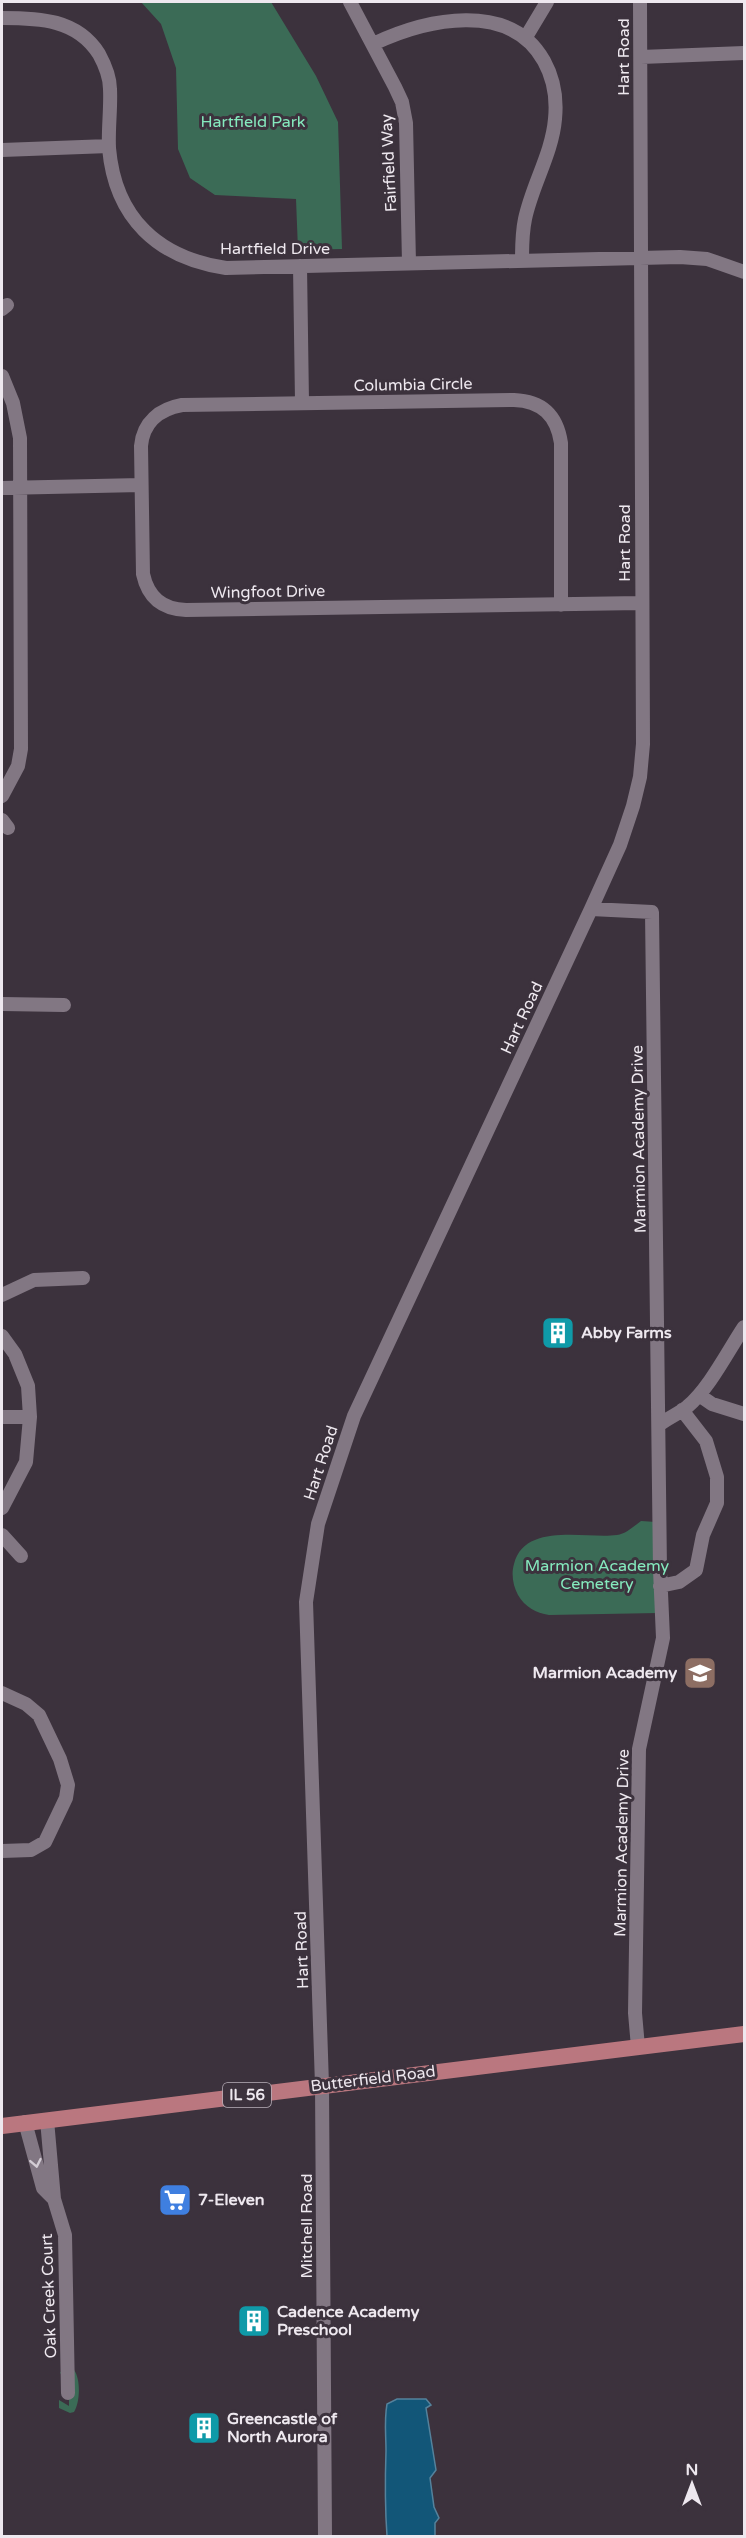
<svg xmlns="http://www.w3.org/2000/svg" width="746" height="2538" viewBox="0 0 746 2538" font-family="'Varela Round',sans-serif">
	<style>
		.green { fill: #3b6b56 }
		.water { fill: #125678; stroke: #54829c; stroke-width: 1.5 }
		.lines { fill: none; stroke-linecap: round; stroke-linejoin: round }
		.minor { stroke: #827783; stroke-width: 14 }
		.major { stroke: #ba777f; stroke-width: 16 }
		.oneway { stroke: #d3ccd4 }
		.labels { text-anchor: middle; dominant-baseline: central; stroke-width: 6; stroke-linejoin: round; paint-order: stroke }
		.shield { fill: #3c323d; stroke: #b9b1ba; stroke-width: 1.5 }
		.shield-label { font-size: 15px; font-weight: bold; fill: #eee8ef }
		.street-label { font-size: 16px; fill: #eee8ef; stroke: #3c323d }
		.park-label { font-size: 16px; fill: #85eabe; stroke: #3c323d }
		.poi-label { font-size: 16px; font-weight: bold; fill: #eee8ef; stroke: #3c323d; text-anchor: start }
	</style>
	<rect width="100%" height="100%" fill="#3c323d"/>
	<path class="green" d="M141 2H271L316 76 338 122 342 249 298 250 296 199 215 195 190 178 178 149 176 68 161 24Z
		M641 1521 656 1522 658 1613 549 1615C536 1613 525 1607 518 1595 513 1586 511 1574 514 1564 525 1522 585 1539 617 1535 626 1534 634 1526 641 1521Z
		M62 2370H74C81 2379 80 2403 74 2412L70 2413 59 2408V2400L69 2406V2380L60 2373Z"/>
	<path class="water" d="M397 2399H426L431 2405 426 2408 436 2470 430 2478 434 2507 439 2518 435 2523V2536H387C385 2508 385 2480 386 2451 386 2434 384 2421 387 2404Z"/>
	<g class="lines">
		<path class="minor" d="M350 2 395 87 402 102 406 123 409 263
			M2 18C39 18 77 19 99 54 105 65 110 76 110 89 111 108 108 129 109 148 115 218 158 258 226 268L680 257 707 259 744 272
			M526 37 547 2
			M373 44C426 19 510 0 544 61 554 79 557 99 555 119 552 154 532 185 525 219 522 233 522 246 522 260
			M641 57 744 53
			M2 150 109 146
			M300 266 302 402
			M2 309 7 305
			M2 376 13 403 20 438 21 749 18 766 2 796
			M2 488 141 485
			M561 605V443C557 416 542 401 514 400L182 405C160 409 143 422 141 446L143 574C148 597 162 609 186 610L641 603
			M2 820 8 828
			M591 909 652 912 660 1570 663 1638 639 1749 635 2013 638 2047
			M2 1004 64 1005
			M2 1295 34 1280 83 1278
			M2 1336 15 1354 28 1386 30 1417 26 1462 2 1508
			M699 1395 712 1404 744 1414
			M2 1417H30
			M659 1425C668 1418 678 1414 687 1407 709 1389 728 1351 744 1327
			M2 1535 21 1556
			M660 1586 679 1582 696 1570 703 1535 717 1503V1477L706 1441 682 1410
			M2 1693 26 1704 39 1715 60 1759 68 1785 66 1798 45 1842 31 1850 2 1851
			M47 2120 54 2199
			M25 2122 43 2188 54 2199 65 2235 68 2393
			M325 2536 322 2085 306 1602 318 1524 354 1416 591 909 620 845 633 806 640 777 643 744 640 2"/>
		<path class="major" d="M2 2126 744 2034"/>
	</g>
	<defs><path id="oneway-chevron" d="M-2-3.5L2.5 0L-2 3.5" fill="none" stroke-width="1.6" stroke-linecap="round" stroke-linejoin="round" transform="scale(1.5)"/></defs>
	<use class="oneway" href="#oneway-chevron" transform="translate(36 2163) rotate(79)"/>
	<defs>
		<g id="building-square" transform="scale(1.725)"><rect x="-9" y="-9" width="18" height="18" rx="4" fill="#0f9aa8" stroke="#3c323d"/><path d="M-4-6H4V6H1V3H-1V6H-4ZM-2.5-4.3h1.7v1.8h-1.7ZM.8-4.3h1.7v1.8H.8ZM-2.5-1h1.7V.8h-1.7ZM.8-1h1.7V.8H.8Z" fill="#fff"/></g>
		<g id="school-square" transform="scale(1.725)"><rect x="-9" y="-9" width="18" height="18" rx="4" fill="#8d6e63" stroke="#3c323d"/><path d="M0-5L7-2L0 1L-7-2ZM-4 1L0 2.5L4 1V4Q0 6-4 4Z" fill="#fff"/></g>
		<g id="supermarket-square" transform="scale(1.725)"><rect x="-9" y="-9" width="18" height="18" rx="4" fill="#3f7fe0" stroke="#3c323d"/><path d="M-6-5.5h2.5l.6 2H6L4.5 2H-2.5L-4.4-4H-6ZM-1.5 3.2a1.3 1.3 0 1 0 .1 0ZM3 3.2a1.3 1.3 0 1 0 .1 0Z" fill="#fff"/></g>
	</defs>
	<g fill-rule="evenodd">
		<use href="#building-square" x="558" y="1333"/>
		<use href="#school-square" x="700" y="1673"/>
		<use href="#supermarket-square" x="175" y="2200"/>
		<use href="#building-square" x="254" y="2321"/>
		<use href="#building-square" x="204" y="2428"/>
	</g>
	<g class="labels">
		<rect class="shield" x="223" y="2083" width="48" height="24" rx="4.5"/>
		<g class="shield-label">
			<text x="247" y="2095">IL 56</text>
		</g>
		<g class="street-label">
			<text transform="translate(624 57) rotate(-90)">Hart Road</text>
			<text transform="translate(389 163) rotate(-93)">Fairfield Way</text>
			<text x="275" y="249">Hartfield Drive</text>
			<text transform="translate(413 385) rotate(-1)">Columbia Circle</text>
			<text transform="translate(625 543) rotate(-90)">Hart Road</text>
			<text transform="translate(268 592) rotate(-1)">Wingfoot Drive</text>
			<text transform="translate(522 1018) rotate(-65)">Hart Road</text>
			<text transform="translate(639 1139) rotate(-91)">Marmion Academy Drive</text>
			<text transform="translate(321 1463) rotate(-72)">Hart Road</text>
			<text transform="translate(622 1843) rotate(-89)">Marmion Academy Drive</text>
			<text transform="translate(302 1950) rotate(-92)">Hart Road</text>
			<text transform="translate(373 2079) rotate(-7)">Butterfield Road</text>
			<text transform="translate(307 2226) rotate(-90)">Mitchell Road</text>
			<text transform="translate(49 2296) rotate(-92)">Oak Creek Court</text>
		</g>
		<g class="park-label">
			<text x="253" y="122">Hartfield Park</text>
			<text x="597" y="1566">Marmion Academy<tspan x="597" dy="18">Cemetery</tspan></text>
		</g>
		<g class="poi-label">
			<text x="581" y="1333">Abby Farms</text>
			<text x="677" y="1673" text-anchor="end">Marmion Academy</text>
			<text x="198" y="2200">7-Eleven</text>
			<text x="277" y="2312">Cadence Academy<tspan x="277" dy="18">Preschool</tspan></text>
			<text x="227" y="2419">Greencastle of<tspan x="227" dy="18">North Aurora</tspan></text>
		</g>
	</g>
	<rect width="746" height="2538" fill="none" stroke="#eee8ef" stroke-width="6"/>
	<g transform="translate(692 2484)" stroke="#3c323d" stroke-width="4.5" paint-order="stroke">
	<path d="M0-4.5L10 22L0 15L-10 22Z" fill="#eee8ef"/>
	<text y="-9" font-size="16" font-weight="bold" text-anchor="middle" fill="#eee8ef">N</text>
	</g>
</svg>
